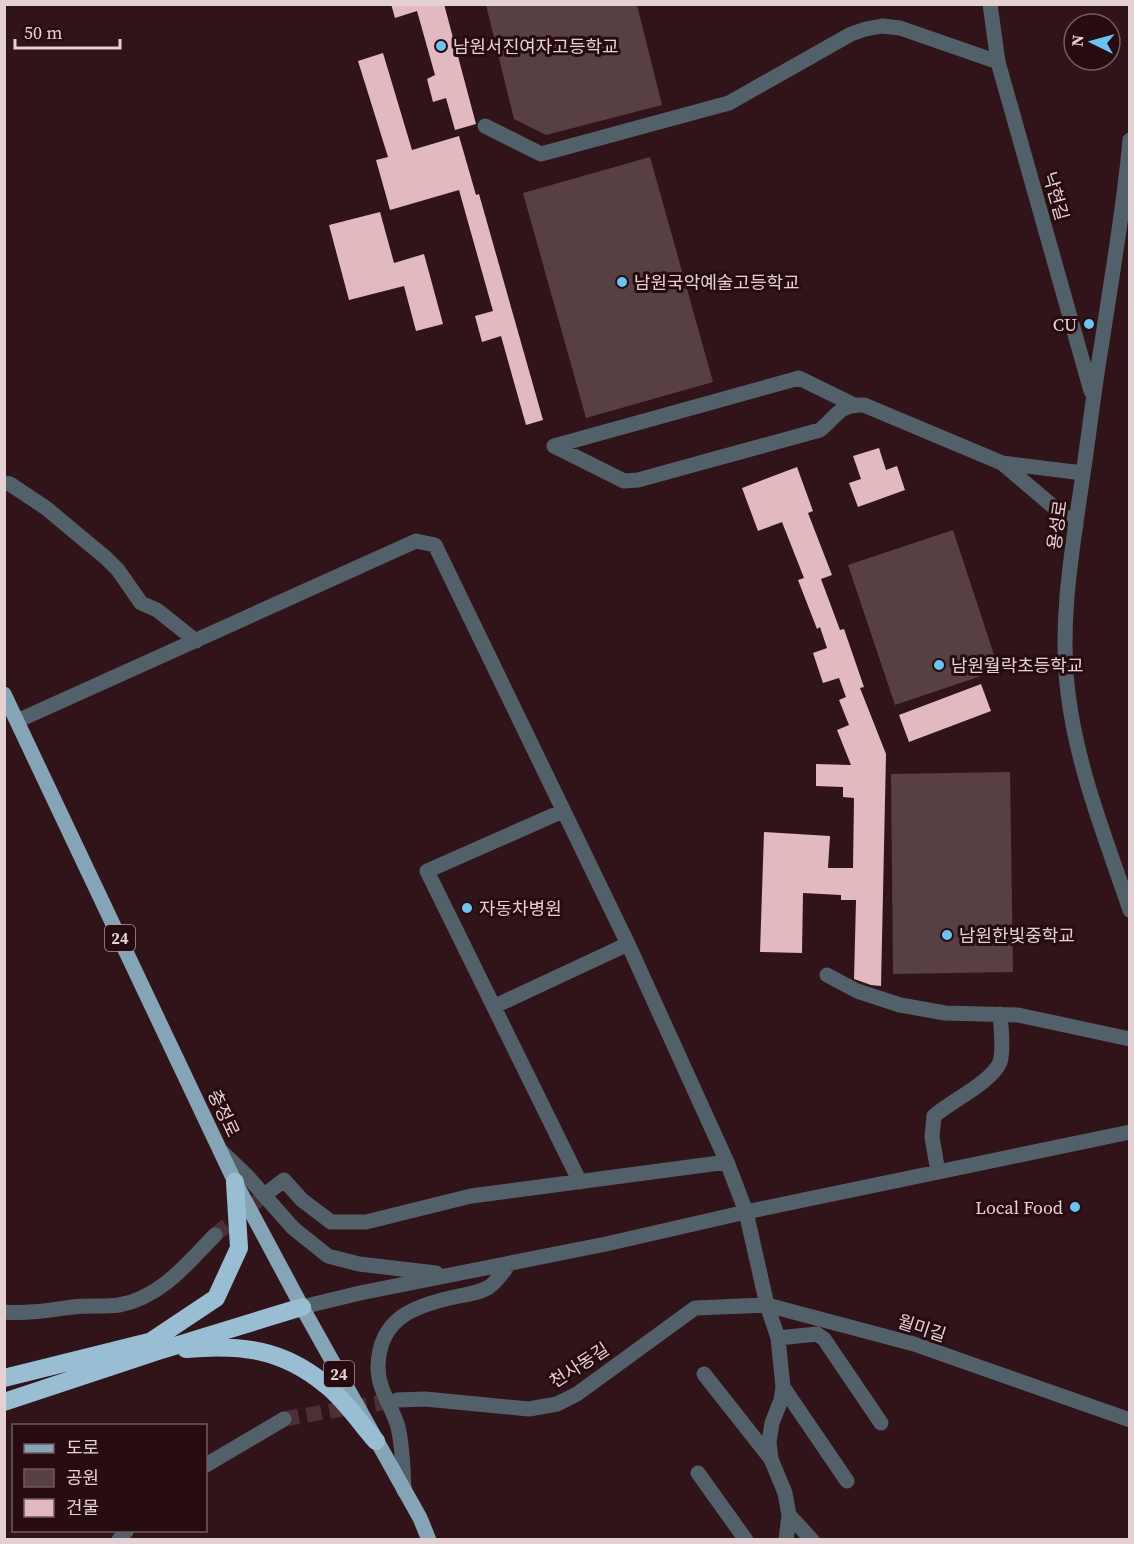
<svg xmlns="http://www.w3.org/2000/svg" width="1134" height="1544" viewBox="0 0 1134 1544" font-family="'Source Serif 4','Noto Sans KR',serif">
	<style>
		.green { fill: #573f43 }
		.building { fill: #e1b9bf }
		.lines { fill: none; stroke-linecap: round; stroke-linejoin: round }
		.minor-tunnel { stroke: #4c3036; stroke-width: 15; stroke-dasharray: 15 8; stroke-linecap: butt }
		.minor { stroke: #526169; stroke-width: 15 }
		.major { stroke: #85a4b5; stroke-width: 15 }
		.highway { stroke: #99bed4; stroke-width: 18 }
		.poi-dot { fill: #6bc3f2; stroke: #260b11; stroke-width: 2 }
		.labels { text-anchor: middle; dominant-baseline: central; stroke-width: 6; stroke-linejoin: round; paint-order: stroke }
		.shield { fill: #260b11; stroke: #ac9599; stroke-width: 1.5 }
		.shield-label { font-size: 16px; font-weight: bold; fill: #e5d0d3 }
		.poi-label { font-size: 18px; fill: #e5d0d3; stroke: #260b11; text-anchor: start }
		.street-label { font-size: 18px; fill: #e5d0d3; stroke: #260b11 }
	</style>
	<rect width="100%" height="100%" fill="#31141a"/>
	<path class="green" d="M486 5H637L662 105 546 135 514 119Z
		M650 157 713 382 586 418 523 193Z
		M953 530 999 670 895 705 848 565Z
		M1010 772 1013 972 893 974 891 774Z"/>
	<path class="building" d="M391 4H444L476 124 455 130 446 98 433 102 427 79 435 75 417 11 395 18Z
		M383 53 412 150 459 136 476 195 479 194 543 420 526 425 501 336 482 342 475 316 493 311 459 190 390 210 376 160 388 157 358 61Z
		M380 212 394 263 424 254 443 324 416 331 404 286 349 300 329 225Z
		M879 448 886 470 897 466 905 490 858 507 849 483 861 479 853 456Z
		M797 467 813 511 808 513 832 575 821 579 840 630 844 629 864 687 860 688 886 754 881 986 871 985 854 979 856 900H841V895L803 893 802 953 760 952 764 832 830 836 828 868H853L854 798 843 797V787L816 786V764L851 765 837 730 849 725 839 700 846 697 839 678 823 683 813 653 827 648 820 627 817 629 798 580 804 578 782 522 758 531 742 488Z
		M981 684 991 711 909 742 899 715Z"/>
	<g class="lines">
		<path class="minor-tunnel" d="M215 1235 271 1190
			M284 1419 397 1400"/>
		<path class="minor" d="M990 4 998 62 1091 391
			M485 126 541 154 729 103 851 34 866 29 882 26 900 28 998 62
			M1130 140C1124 208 1112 275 1102 342 1094 388 1089 435 1082 481 1072 551 1059 622 1068 693 1077 768 1106 839 1130 910
			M852 404 799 378 554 446 624 481 638 480 820 430C837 416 839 404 864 405L1002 463
			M4 483 10 484 46 508 106 558 118 570 141 603 157 610 196 641
			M1076 526 1002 463 1083 473
			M17 721 416 541 435 545 628 944 727 1162 746 1212 767 1305 778 1338 783 1387 781 1400 772 1423 769 1442 771 1459 785 1493 789 1515 786 1540
			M563 811 427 871 580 1182
			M827 975 857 991 900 1005 945 1013 1018 1015 1130 1039
			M495 1006 628 944
			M222 1152 247 1176 293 1228 328 1256 359 1264 436 1273
			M938 1172 932 1137 934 1116C951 1101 992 1082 1000 1062 1004 1050 1001 1027 1000 1014
			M271 1190 284 1180 302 1200 331 1222H366L471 1196 727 1162
			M302 1307 360 1293 606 1244 746 1212 1130 1132
			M4 1312C28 1314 50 1310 73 1307 89 1305 104 1307 119 1305 160 1298 188 1263 215 1235
			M778 1338 817 1334 824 1339 881 1423
			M704 1374 771 1459
			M783 1387 847 1481
			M397 1400 425 1399 529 1409 557 1404 577 1394 695 1308 767 1305 914 1344 1130 1420
			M206 1465 284 1419
			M698 1473 746 1540
			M404 1491C403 1470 403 1448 398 1427 392 1406 378 1390 378 1367 379 1318 414 1306 454 1297 466 1295 479 1293 489 1287 498 1281 504 1270 510 1263
			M789 1515 812 1540
			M119 1540 127 1530"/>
		<path class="major" d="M4 694 235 1182 302 1307 420 1518 429 1540"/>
		<path class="highway" d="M153 1340 216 1298 239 1248 235 1182
			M186 1349C241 1344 283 1349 326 1385 345 1400 360 1423 376 1441
			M4 1378 165 1338
			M4 1402 155 1352 302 1307"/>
	</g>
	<g class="poi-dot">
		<circle cx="441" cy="46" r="6"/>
		<circle cx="622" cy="282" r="6"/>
		<circle cx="1089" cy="324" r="6"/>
		<circle cx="939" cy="665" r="6"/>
		<circle cx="467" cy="908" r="6"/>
		<circle cx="947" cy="935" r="6"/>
		<circle cx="1075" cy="1207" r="6"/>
	</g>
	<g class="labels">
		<g class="shield">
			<rect x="105" y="925" width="30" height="26" rx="4.5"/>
			<rect x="324" y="1361" width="30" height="26" rx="4.5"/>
		</g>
		<g class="shield-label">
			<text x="120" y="938">24</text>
			<text x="339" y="1374">24</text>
		</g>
		<g class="poi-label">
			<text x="453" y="46">남원서진여자고등학교</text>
			<text x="634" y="282">남원국악예술고등학교</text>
			<text x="1077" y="324" text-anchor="end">CU</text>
			<text x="951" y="665">남원월락초등학교</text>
			<text x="479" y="908">자동차병원</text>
			<text x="959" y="935">남원한빛중학교</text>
			<text x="1063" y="1207" text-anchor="end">Local Food</text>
		</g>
		<g class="street-label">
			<text transform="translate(1056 196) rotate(74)">낙현길</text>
			<text transform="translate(1057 525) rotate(-82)">용성로</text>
			<text transform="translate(224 1113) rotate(65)">충정로</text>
			<text transform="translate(922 1328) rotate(18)">월미길</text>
			<text transform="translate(579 1365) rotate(-33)">천사동길</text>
		</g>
	</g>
	<rect width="1134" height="1544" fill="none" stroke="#e5d0d3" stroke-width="12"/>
	<rect x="12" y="1424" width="195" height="108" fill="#260b11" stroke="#725a5f" stroke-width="1.5"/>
	<rect x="24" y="1444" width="30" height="9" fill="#85a4b5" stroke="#725a5f" stroke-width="1.5"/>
	<text x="66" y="1454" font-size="18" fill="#e5d0d3">도로</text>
	<rect x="24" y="1469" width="30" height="18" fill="#573f43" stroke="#725a5f" stroke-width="1.5"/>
	<text x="66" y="1484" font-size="18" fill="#e5d0d3">공원</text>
	<rect x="24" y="1499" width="30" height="18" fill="#e1b9bf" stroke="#725a5f" stroke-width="1.5"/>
	<text x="66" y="1514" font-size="18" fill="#e5d0d3">건물</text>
	<g transform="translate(1092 42) rotate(275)"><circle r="28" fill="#260b11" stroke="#725a5f" stroke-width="1.5"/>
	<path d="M0-4.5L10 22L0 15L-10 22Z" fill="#6bc3f2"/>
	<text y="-9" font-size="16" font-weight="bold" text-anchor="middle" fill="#e5d0d3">N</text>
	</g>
	<path d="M15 39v9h105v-9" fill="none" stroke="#e5d0d3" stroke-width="3"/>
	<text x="24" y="39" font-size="18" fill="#e5d0d3" stroke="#260b11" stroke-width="4.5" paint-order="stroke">50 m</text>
</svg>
